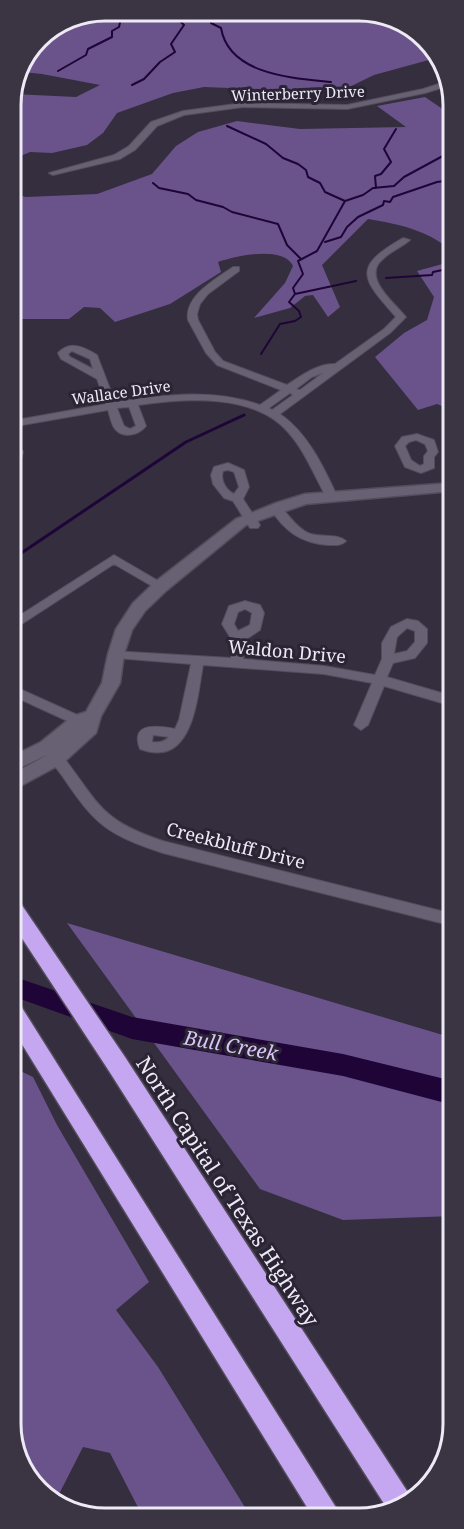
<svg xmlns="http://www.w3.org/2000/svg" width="464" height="1529" viewBox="0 0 464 1529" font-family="'Noto Serif',serif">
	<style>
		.forest { fill: #6a538a }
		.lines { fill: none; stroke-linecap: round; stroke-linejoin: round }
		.stream-far1 { stroke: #1f0537; stroke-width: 2 }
		.stream { stroke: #1f0537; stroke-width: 3 }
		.river { fill: #1f0537; fill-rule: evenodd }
		.street-casing { stroke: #534d5b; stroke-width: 2 }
		.secondary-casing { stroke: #534d5b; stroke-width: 3 }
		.highway-casing { stroke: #534d5b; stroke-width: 3 }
		.street { fill: #686173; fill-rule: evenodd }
		.secondary { fill: #686173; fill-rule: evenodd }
		.highway { fill: #c5a7f1; fill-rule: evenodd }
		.labels { text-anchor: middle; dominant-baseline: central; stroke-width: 6; stroke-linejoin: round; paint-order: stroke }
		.far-street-label { font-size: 15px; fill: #eeeaf5; stroke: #2a2434 }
		.street-label { font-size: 18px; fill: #eeeaf5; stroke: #2a2434 }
		.water-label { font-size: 20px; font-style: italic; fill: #d9c5f8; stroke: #2a2434 }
		.near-street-label { font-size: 21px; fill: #eeeaf5; stroke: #2a2434 }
		.rim { fill: none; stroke: #eeeaf5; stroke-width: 3 }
	</style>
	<rect width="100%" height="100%" fill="#342e3e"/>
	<path class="forest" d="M105 11 377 12 426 39 436 58 374 75 339 92 204 87 173 93 117 113 103 133 87 145 52 153 30 152 11 160V100L13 94 76 97 100 85 42 74 23 72 39 38Z
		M425 97 444 110 452 113V251C427 230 399 224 368 219L322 265 340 307 328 317 313 295 305 296 290 308 254 318 285 283 293 266C283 245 236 256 218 262L221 272 170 304 115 322 100 308 84 307 69 319H11V193L26 197 97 194 152 174 176 146 198 132 237 121 300 129 406 127 377 106Z
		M452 259V410L437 404 418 410 375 357 404 333 427 320 434 297 417 271 446 263Z
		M67 923 453 1038V1216L343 1220 260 1189Z
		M12 1067 33 1077 57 1125 149 1282 116 1310 158 1367 251 1517H143L110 1453 83 1447 56 1500 38 1490 12 1442Z"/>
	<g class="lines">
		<path class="stream-far1" d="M223 11 270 13 289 18 333 17 363 12
			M224 12 211 18V23L221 28C229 75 293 78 331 82
			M58 71 86 55 88 49 112 37V31L119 27 121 18 130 11
			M132 85 144 79 160 62 175 52 171 44 184 25 170 11
			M227 126 266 144 283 158 298 164 306 170 308 177 320 183 325 192 345 201
			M153 183 159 188 188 194 196 200 223 207 232 212 278 224 287 245 300 258
			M376 188 375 176 381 174 391 162 384 149 396 129
			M325 242 341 237 347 227 358 217 383 205 384 201 390 202 393 197 437 182 452 180
			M386 278 432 275 433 272 452 268
			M295 294 356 281
			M261 354 280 324 295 321 301 317 299 311 289 302 295 294 293 288 303 274 298 261 317 251 345 201 363 195 373 188 394 186 404 177 452 151
			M241 417 244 415"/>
		<path class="stream" d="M11 560 186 442 244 415"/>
		<path class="river" d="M12 976 132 1017 343 1054 453 1081V1105L343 1076 132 1039 12 996Z"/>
		<g class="street-casing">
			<path id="street" d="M448 81 451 85 425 93 347 109 243 107 184 115 157 126 135 150 120 159 53 175 49 173 114 155 129 146 151 122 183 111 243 103 347 105 423 89Z
				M403 238 410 240C402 247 391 251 383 259 361 277 394 302 406 317L390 333 280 414C308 433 324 468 338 498L336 500H328C315 478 306 452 288 432 254 393 185 398 138 405L146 426C139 435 123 439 115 429 111 424 110 416 108 410L11 427V421L106 404 97 379 61 359 58 353C70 340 84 347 97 355L115 402C162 395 213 388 260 405L281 390 217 365 206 353 188 320C184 296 216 279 233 267H239V271L208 294 200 304 197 314 198 320 215 352 223 361 287 385C301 376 318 363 335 364L384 329 396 317C361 278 352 267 403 238ZM72 351 90 359 93 369 70 357 68 354ZM323 373 300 390 296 389 312 377ZM290 393 293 395 272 410 269 408ZM129 407 136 426 130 429 124 426 117 408Z
				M11 323 16 326 19 335 11 340Z
				M417 434 434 440 438 452 434 457V468L421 473 405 467 395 446 402 437ZM416 440 425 444 428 451 424 456V464L420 466 411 460 405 446 409 442Z
				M11 438 15 439 23 452 18 471 20 486 15 493 11 494Z
				M228 463 244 470 249 487 243 499 260 525 258 528H250L233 501 224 498 213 484 211 475 214 467ZM228 470 234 472 239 487 234 494C226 490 220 480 223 471Z
				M276 505C286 508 293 526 308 533 320 538 337 533 346 541 341 546 335 545 328 545 301 543 284 531 270 508Z
				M114 555 167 586 165 589H157L114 564 11 631V621Z
				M245 601 260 605 264 613 260 630 248 638 243 659 324 666 375 675 382 659V643L391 627 407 619 418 621 427 629V643L415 658 393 663 387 677 452 696V706L384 686 368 725 361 730 354 725 372 683 324 674 203 665C197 699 193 769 140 749 129 721 160 726 175 729L179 720 191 664 116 658 110 654 112 651 231 658 235 639 230 637 222 624 229 606ZM245 609 252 613 250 625 238 631 234 624 238 612ZM407 628 415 631V642L407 651 394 654 397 637ZM153 735 169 737C164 742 159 743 152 742Z
				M11 685 84 718 86 721 79 726 74 724 11 695Z
				M50 746 55 747 61 754C99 803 99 820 163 841L453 914V926L163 853C107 834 96 826 63 777 57 768 49 760 43 751Z"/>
		</g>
		<g class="secondary-casing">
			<path id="secondary" d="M452 483V491L306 504 246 525 167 590 145 611 132 630 124 654 120 683 101 716 96 733 63 763 11 791V775L51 753 11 772V757L41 742 73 716 86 712 102 683 108 654 116 629 133 603 155 582 236 519 276 503 305 494Z"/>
		</g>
		<g class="highway-casing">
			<path id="highway" d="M12 899 19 901 125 1057 411 1497 388 1510 109 1071 12 923Z
				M12 1001 19 1003 342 1517H313L12 1028Z"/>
		</g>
		<use href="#street" class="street"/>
		<use href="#secondary" class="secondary"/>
		<use href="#highway" class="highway"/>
	</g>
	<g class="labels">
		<g class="far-street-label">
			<text transform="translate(298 93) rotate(-2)">Winterberry Drive</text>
			<text transform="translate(121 392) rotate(-8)">Wallace Drive</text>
		</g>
		<g class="street-label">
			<text transform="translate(287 651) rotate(5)">Waldon Drive</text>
			<text transform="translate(236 845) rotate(14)">Creekbluff Drive</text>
		</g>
		<g class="water-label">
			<text transform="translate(231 1045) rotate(10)">Bull Creek</text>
		</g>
		<g class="near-street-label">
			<text transform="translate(228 1191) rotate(57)">North Capital of Texas Highway</text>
		</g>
	</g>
	<path d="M0 0H464V1529H0ZM105 21H359A84 84 0 0 1 443 105V1424A84 84 0 0 1 359 1508H105A84 84 0 0 1 21 1424V105A84 84 0 0 1 105 21Z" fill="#3a3443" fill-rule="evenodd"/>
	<path class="rim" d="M105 21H359A84 84 0 0 1 443 105V1424A84 84 0 0 1 359 1508H105A84 84 0 0 1 21 1424V105A84 84 0 0 1 105 21Z"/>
</svg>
